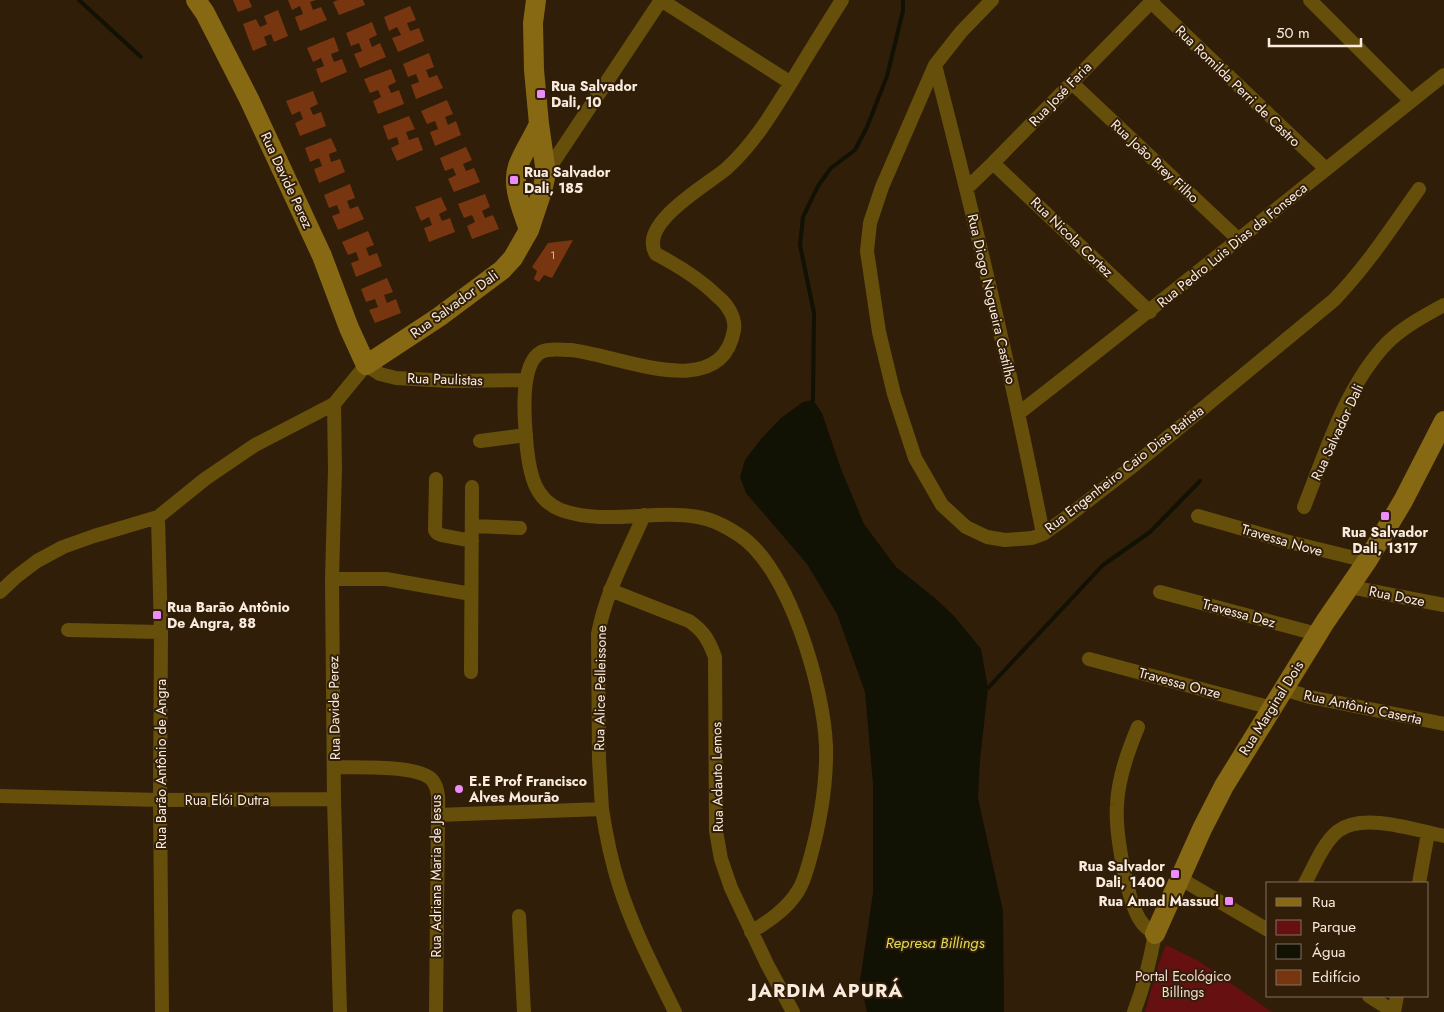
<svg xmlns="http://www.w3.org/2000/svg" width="1444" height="1012" viewBox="0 0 1444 1012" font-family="Jost,sans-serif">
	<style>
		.green { fill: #671012 }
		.water { fill: #111104 }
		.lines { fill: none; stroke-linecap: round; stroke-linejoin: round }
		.stream { stroke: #111104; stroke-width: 4 }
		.building { fill: #773610 }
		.street { stroke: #664f0a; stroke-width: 14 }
		.secondary { stroke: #866912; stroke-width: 20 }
		.poi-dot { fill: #ed8cf9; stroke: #311e08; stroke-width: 2 }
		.labels { text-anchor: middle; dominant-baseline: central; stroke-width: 4; stroke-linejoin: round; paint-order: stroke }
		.number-label { font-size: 11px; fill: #d8beab }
		.poi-label { font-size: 14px; font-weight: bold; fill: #f9ecdf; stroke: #311e08; text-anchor: start }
		.street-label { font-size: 14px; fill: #f9ecdf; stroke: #311e08 }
		.park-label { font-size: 14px; fill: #f7dbd8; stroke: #311e08 }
		.water-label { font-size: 15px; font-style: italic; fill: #dfde50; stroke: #311e08 }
		.district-label { font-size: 19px; font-weight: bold; letter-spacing: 1px; fill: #f9ecdf; stroke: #311e08 }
	</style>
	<rect width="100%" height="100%" fill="#311e08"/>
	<path class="green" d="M1166 945 1197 960 1272 1012H1145L1159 963Z"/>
	<path class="water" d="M813 400 822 413 841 469 864 524 896 567 935 598 955 617 981 649 988 688 980 760 978 798 1003 911 1004 1012H867L860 981 873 893V784L865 692 837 614 807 564 746 493 740 477 745 460 761 439 781 418 803 402Z"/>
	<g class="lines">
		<path class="stream" d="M79 0 141 57
			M813 400 814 313 800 245 803 217 818 186 831 168 855 150 867 127 887 76 903 11V0
			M988 688 1103 565 1150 532 1200 481"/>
	</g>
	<path class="building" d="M233 0H249L252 7 238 12Z
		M288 0H316L310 2 313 10 321 7 327 20 300 31 295 17 303 14 300 6 292 10Z
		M338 0H363L365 5 339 15 333 2Z
		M410 6 416 20 407 23 410 31 419 28 424 41 398 52 392 38 401 35 397 27 389 31 384 17Z
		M278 10 288 36 274 42 271 34 264 37 267 45 253 51 243 24 256 19 260 27 267 24 264 16Z
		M372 22 377 35 369 39 372 47 380 43 386 57 360 68 354 54 362 51 359 43 351 46 346 33Z
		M334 37 339 51 331 54 334 62 342 59 347 72 321 83 316 69 324 66 321 58 313 62 307 48Z
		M429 53 434 67 426 70 429 78 437 75 443 88 416 99 411 85 419 82 416 74 408 77 403 64Z
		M391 69 396 82 388 86 391 93 399 90 404 104 378 114 373 101 381 97 378 90 370 93 364 79Z
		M313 91 318 104 310 108 313 115 321 112 326 126 300 136 295 123 303 119 300 111 292 115 286 101Z
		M447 100 453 114 445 117 448 125 456 121 461 135 435 146 430 132 438 129 435 121 427 124 421 111Z
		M409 116 415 129 406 132 409 140 418 137 423 150 397 161 391 148 399 144 397 137 388 140 383 126Z
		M331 138 337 151 329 154 331 162 340 159 345 172 319 183 314 169 322 166 319 158 310 162 305 148Z
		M466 147 472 160 463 164 466 171 474 168 480 182 454 192 448 179 456 175 453 168 445 171 440 158Z
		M350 184 355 198 347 201 350 209 358 206 364 219 338 230 332 216 340 213 337 205 329 208 324 195Z
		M485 194 490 207 482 211 485 218 493 215 499 229 472 239 467 226 475 222 472 215 464 218 458 204Z
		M441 197 447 210 439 214 442 221 450 218 455 232 429 242 424 228 432 225 429 217 421 221 415 207Z
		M368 231 374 245 366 248 369 256 377 253 382 266 356 277 351 263 359 260 356 252 348 255 342 242Z
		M573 240 552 278 544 275 539 282 534 279 537 271 532 267 548 243Z
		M387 278 393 292 384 295 387 303 396 299 401 313 375 323 369 310 378 307 375 299 366 302 361 289Z"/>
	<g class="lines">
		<path class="street" d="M661 0 791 83
			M992 0 961 32 935 65 882 187 870 223 867 251 879 332 894 394 915 458 942 505 966 527 987 537 1005 540 1032 538 1043 534 1067 517 1133 466 1334 300C1367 266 1392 227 1419 189
			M1310 0 1411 101
			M1151 2 1326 169
			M935 65C975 220 1012 376 1043 534
			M1072 83 1238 239
			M993 163 1150 312
			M546 173 661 0
			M967 188 993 163 1153 0
			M334 404 335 469 332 579 334 799 340 1012
			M1019 413C1162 302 1302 188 1444 75
			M480 441 526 435
			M436 479 435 530 437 533 441 535 472 541
			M1304 507C1326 452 1345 387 1387 343 1403 327 1424 316 1444 305
			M1198 516 1285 541 1367 561
			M158 517 161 632 160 800 162 1012
			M472 526 520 528
			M332 579H386L471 594
			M1350 587 1444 605
			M610 590 689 621C704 631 709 641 715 657L716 831 721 859 731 888 767 964 793 1012
			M0 592 16 577 37 561 63 547 94 536 158 517 205 479 255 445 334 404 366 365 380 374 396 378 450 381 526 380
			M1160 592 1317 634
			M68 630 161 632
			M1089 659 1272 708
			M471 672 472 487
			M1283 689 1310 697 1444 724
			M335 767C356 768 421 764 433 781 440 791 438 804 438 815L436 1012
			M0 796 160 800 334 799
			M602 809 599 759 598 634C606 591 627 555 644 515
			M438 815 602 809C606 835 611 860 619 885 633 929 655 971 675 1012
			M1181 879 1268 930
			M1305 883C1314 867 1323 843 1338 831 1363 812 1415 830 1444 836
			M1419 883 1428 833
			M519 916 524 1012
			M751 932C769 921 787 909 798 891 804 882 807 869 810 859 820 823 827 784 826 746 824 689 789 567 739 535 727 527 712 519 698 517 653 509 605 526 561 510 535 500 530 475 527 449 525 426 518 365 541 352 549 348 561 350 570 350 617 354 721 405 734 330 736 317 727 304 717 296 700 279 677 265 656 254 637 224 707 185 726 169 754 144 772 113 792 81 808 54 825 27 842 0
			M1369 996 1394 1012
			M1134 1012C1144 986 1150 961 1155 934 1151 931 1146 928 1143 924 1127 906 1115 830 1117 805 1118 778 1128 751 1138 727
			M1394 1012 1397 996"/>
		<path class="secondary" d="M196 0 205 13 249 99 322 256 349 328 366 365 439 317 502 270 513 258 529 230 542 191 546 173 539 124 534 70 533 23 536 0
			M529 230C523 211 511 187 518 166 523 152 533 138 539 124
			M1155 934 1202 829 1224 786 1325 622 1367 561 1403 501 1444 421"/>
	</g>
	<g class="poi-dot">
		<rect x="536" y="89" width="10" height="10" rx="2.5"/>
		<rect x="509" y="175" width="10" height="10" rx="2.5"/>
		<rect x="1380" y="511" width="10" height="10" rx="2.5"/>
		<rect x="152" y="610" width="10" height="10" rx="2.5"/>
		<circle cx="459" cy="789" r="5"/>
		<rect x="1170" y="869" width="10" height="10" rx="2.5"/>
		<rect x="1224" y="896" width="10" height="10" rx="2.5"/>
	</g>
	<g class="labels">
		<g class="number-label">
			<text x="553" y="255">1</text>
		</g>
		<g class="poi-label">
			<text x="551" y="86">Rua Salvador<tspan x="551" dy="16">Dali, 10</tspan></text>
			<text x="524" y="172">Rua Salvador<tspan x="524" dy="16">Dali, 185</tspan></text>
			<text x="1385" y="532" text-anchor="middle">Rua Salvador<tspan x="1385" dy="16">Dali, 1317</tspan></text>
			<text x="167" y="607">Rua Barão Antônio<tspan x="167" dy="16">De Angra, 88</tspan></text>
			<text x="469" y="781">E.E Prof Francisco<tspan x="469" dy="16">Alves Mourão</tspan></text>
			<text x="1165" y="866" text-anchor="end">Rua Salvador<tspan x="1165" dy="16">Dali, 1400</tspan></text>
			<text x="1219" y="901" text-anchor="end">Rua Amad Massud</text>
		</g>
		<g class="street-label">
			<text transform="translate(1238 86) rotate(44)">Rua Romilda Perri de Castro</text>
			<text transform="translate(1060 94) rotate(-46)">Rua José Faria</text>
			<text transform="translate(1155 161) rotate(43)">Rua João Brey Filho</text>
			<text transform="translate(287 180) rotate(65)">Rua Davide Perez</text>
			<text transform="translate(1072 237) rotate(44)">Rua Nicola Cortez</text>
			<text transform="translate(1232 245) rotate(-39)">Rua Pedro Luis Dias da Fonseca</text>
			<text transform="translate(992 299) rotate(77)">Rua Diogo Nogueira Castilho</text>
			<text transform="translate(454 304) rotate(-36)">Rua Salvador Dali</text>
			<text transform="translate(445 379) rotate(2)">Rua Paulistas</text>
			<text transform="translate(1337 432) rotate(-65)">Rua Salvador Dali</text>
			<text transform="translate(1124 469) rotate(-38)">Rua Engenheiro Caio Dias Batista</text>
			<text transform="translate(1282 540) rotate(16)">Travessa Nove</text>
			<text transform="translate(1397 596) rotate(11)">Rua Doze</text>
			<text transform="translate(1239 613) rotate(15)">Travessa Dez</text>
			<text transform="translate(1180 683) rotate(15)">Travessa Onze</text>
			<text transform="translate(600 688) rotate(-89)">Rua Alice Pelleissone</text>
			<text transform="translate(1363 707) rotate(12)">Rua Antônio Caserta</text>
			<text transform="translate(334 708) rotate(-91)">Rua Davide Perez</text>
			<text transform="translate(1271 708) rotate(-58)">Rua Marginal Dois</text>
			<text transform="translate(161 764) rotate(-90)">Rua Barão Antônio de Angra</text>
			<text transform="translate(717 777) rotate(-91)">Rua Adauto Lemos</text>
			<text x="227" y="800">Rua Elói Dutra</text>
			<text transform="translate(436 876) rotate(-90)">Rua Adriana Maria de Jesus</text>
		</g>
		<g class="park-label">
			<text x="1183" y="976">Portal Ecológico<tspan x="1183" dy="16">Billings</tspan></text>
		</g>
		<g class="water-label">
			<text x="935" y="943">Represa Billings</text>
		</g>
		<g class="district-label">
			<text x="827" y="990">JARDIM APURÁ</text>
		</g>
	</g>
	<rect x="1266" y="882" width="162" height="115" fill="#311e08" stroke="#81705e"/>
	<rect x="1276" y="898" width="25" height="8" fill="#866912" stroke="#81705e"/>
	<text x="1312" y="907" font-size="15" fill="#f9ecdf">Rua</text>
	<rect x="1276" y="920" width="25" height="15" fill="#671012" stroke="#81705e"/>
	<text x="1312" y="932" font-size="15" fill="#f9ecdf">Parque</text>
	<rect x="1276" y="944" width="25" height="15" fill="#111104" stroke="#81705e"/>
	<text x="1312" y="957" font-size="15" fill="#f9ecdf">Água</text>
	<rect x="1276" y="970" width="25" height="15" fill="#773610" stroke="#81705e"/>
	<text x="1312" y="982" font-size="15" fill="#f9ecdf">Edifício</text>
	<path d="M1269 38v8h92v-8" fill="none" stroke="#f9ecdf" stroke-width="2.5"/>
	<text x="1276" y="38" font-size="15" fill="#f9ecdf" stroke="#311e08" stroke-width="4" paint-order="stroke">50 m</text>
</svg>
